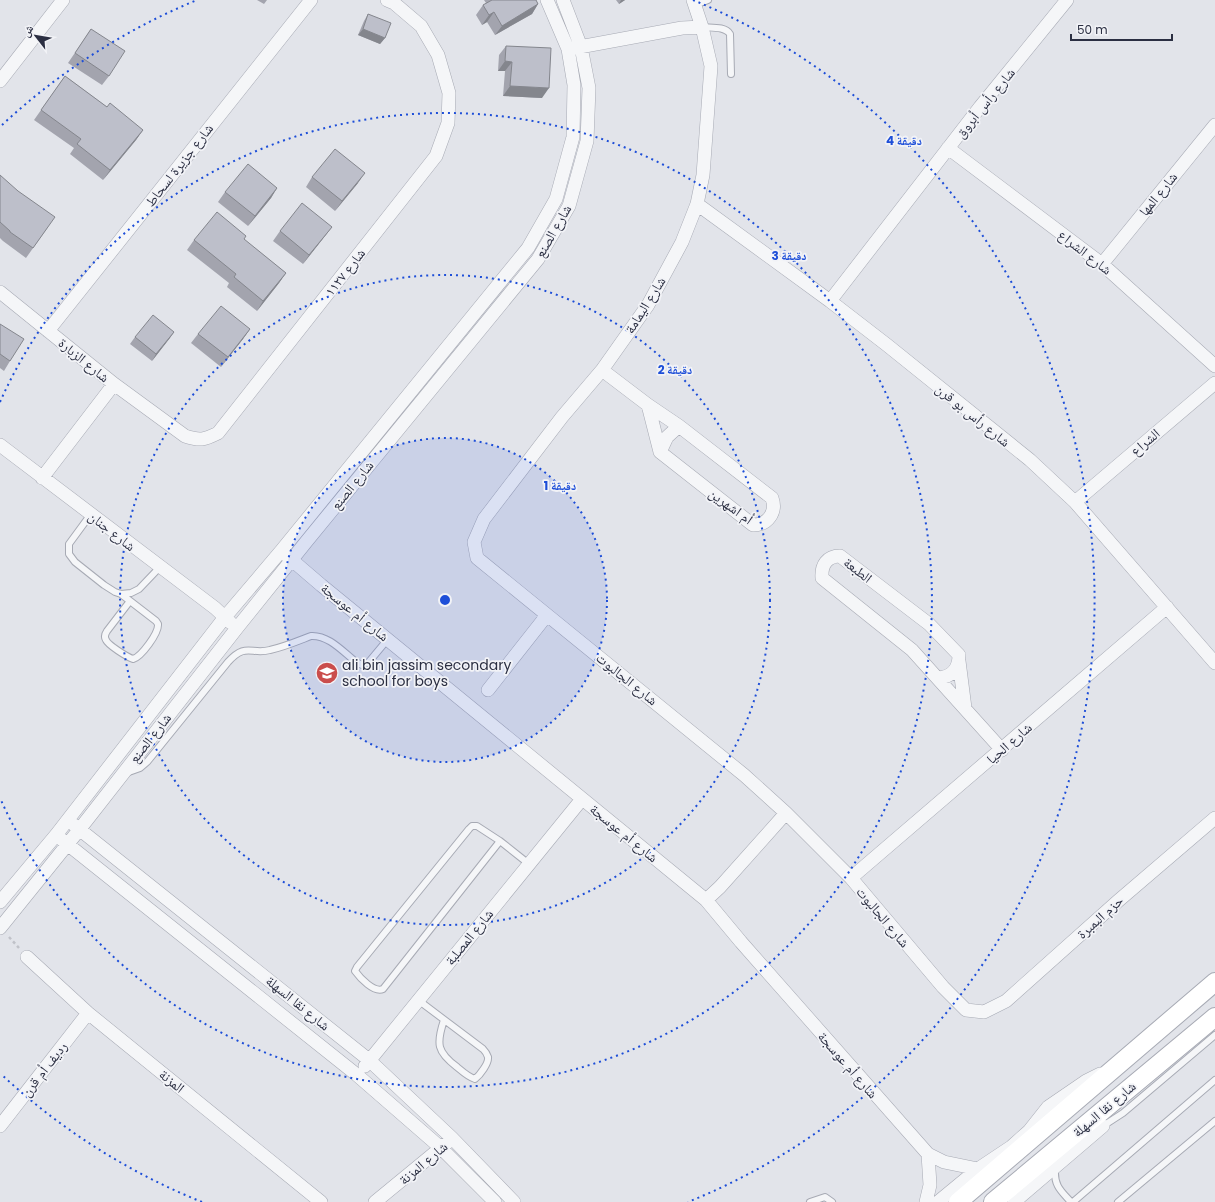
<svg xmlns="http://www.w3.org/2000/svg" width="1215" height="1202" viewBox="0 0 1215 1202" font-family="Poppins,'Noto Naskh Arabic',sans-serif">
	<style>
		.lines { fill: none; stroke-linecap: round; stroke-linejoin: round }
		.service-casing { stroke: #a7aab4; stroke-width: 8 }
		.minor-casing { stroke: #a7aab4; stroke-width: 14 }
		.secondary-casing { stroke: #a7aab4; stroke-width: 20 }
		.path { stroke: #c0c2c9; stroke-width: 2.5; stroke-dasharray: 3 3; stroke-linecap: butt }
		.service { stroke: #f5f6f8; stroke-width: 6 }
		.minor { stroke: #f5f6f8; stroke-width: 13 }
		.secondary { stroke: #fff; stroke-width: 18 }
		.wall { fill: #a3a4ae }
		.shaded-wall { fill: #84868d }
		.building { fill: #bdbfca; stroke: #84868d }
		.ring { fill: none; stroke: #1d4ed8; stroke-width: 2; stroke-dasharray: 2 4 }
		.labels { text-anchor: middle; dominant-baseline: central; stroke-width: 3.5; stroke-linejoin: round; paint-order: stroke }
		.street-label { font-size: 14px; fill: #2b2f42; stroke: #f2f3f7 }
		.poi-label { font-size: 14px; fill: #2b2f42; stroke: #f2f3f7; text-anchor: start }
		.centre { fill: #1d4ed8; stroke: #f2f3f7; stroke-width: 2 }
		.ring-label { font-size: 12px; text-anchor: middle; font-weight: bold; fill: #1d4ed8; stroke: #f2f3f7; stroke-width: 3.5; stroke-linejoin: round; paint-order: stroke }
	</style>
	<rect width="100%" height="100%" fill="#e2e4ea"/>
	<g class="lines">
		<g class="service-casing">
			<path id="service" d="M695 5 708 0
				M702 27C711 28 725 26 730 34L731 74
				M91 514 69 544V554L75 562 104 585 115 592 121 594 131 593 139 589 160 567
				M121 594 156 621 158 624C159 633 141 657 133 659 127 657 108 645 106 640 104 637 105 634 107 631L130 601
				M126 773 140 768 147 762 228 662C246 642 251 655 270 650 284 647 298 641 311 636 329 635 343 652 356 662L362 665 368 663 388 639
				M500 841 383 989C374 993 360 978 355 971L357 967 469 829 472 826H477L500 841 529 864
				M418 1000 483 1049C485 1051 487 1054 488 1057 489 1063 480 1075 475 1079 468 1077 463 1072 457 1067 437 1052 436 1044 444 1020
				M1103 1126 1123 1113 1215 1035
				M1055 1169C1054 1186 1061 1191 1071 1202
				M810 1202 825 1197 832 1202
				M1073 1202 1215 1080
				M1118 1202 1215 1121"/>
		</g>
		<g class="minor-casing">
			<path id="minor" d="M693 0 702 27 711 66 703 175 697 204 682 242 648 305 602 370 562 417 484 519 474 542 477 558 744 775 786 813 851 878 943 987 966 1010 984 1012 1006 1001 1118 901 1215 818
				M574 48 682 28 702 27
				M0 81 63 0
				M948 148 1102 264 1215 366
				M697 204 830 301 887 345 1030 460 1075 502 1215 663
				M1102 264 1215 125
				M0 292 114 384 185 436C200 441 204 440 218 433L436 156 448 123 449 93 438 55 421 26 394 3 387 0
				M830 301 980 107 1067 0
				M48 331 311 0
				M602 370 648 405 679 426 772 498C777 512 768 525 753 525L660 452 648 405
				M0 445 215 608 231 623
				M660 452 667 437 679 426
				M42 478 114 384
				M1075 502 1215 383
				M286 555 321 585 706 900 741 942 928 1154 944 1162 978 1169
				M959 661 965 708
				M938 678C952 677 959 669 959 655L929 624 840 556C827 556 821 565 822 578L912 650 1002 750
				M488 690 547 615
				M74 825 369 1060 452 1138 514 1202
				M61 839 357 1075 441 1148 495 1202
				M851 878 1167 607
				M706 900 720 887 786 813
				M0 902 56 835 225 617 281 551 528 248 556 199 573 137 574 85 568 49 547 0
				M0 928 79 830 237 628 306 542 538 259 569 206 587 141 589 88 581 47 563 0
				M27 957 88 1013 321 1202
				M365 1066 582 799
				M0 1126 88 1013
				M375 1202 448 1142
				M926 1202 930 1185 928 1154
				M938 1202 978 1169 1011 1147 1029 1131 1048 1107 1086 1081 1100 1074
				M1014 1202 1103 1126"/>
		</g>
		<g class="secondary-casing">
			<path id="secondary" d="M958 1202 1215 982
				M993 1202 1215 1017"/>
		</g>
		<path class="path" d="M9 937 19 948"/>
		<use href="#service" class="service"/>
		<use href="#minor" class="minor"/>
		<use href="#secondary" class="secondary"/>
	</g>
	<path class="wall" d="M257 0H267L264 4Z
		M484 0H536L538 4 532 14 495 35 487 22 482 25 476 15 483 5 486 3Z
		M616 0H625L619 4Z
		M368 14 385 38 380 44 358 35 364 21Z
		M91 29 109 76 102 85 68 63Z
		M506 46 542 98 503 96 505 71H498L499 55Z
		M65 76 107 107 143 130 136 140 103 180 70 154 74 148 34 120Z
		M0 175 48 227 26 258 3 241 0 238Z
		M312 177 358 183 335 211 306 187Z
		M277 188 271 198 248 226 218 202 225 192Z
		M332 227 325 236 303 264 273 241 280 231Z
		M194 240H244L286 273 279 283 257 311 227 287 229 283 187 250Z
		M0 324 10 361 4 371 0 368Z
		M250 329 243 339 221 367 191 343 198 334Z
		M174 332 152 361 130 344 135 337Z"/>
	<path class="shaded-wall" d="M621 0H625L619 4Z
		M538 4 532 14 495 35 502 26Z
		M494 12 487 22 482 25 489 15Z
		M363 29 385 38 380 44 358 35Z
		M505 61 512 62 505 71H498Z
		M510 86 549 88 542 98 503 96Z
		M143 130 136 140 103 180 110 170Z
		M365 173 358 183 335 211 342 201Z
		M277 188 271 198 248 226 255 216Z
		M332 227 325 236 303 264 309 255Z
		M286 273 279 283 257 311 263 301Z
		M250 329 243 339 221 367 228 357Z
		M174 332 170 338 152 361 156 354Z"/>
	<path class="building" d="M492 0H536L538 4 502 26 494 12 489 15 483 5Z
		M368 14 391 23 385 38 363 29Z
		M91 29 125 51 109 76 75 53Z
		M506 46 551 48 549 88 510 86 512 62 505 61Z
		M65 76 107 107 110 103 143 130 110 170 77 144 81 139 41 110Z
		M335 149 365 173 342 201 312 177Z
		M248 164 277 188 255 216 225 192Z
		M0 175 18 191 55 217 33 248 10 232V231L0 222Z
		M302 203 332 227 309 255 280 231Z
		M217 212 246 236 244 239 286 273 263 301 234 277 236 274 194 240Z
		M221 306 250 329 228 357 198 334Z
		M153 315 174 332 156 354 135 337Z
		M0 324 24 339 10 361 0 354Z"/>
	<circle cx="445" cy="600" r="162" fill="#1d4ed8" fill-opacity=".12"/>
	<g class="ring">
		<circle cx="445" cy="600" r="162"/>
		<circle cx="445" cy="600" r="325"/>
		<path d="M0 402A487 487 0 1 1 0 798"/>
		<path d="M202 1202A649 649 0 0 1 2 1075M2 125A649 649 0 0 1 197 0M693 0A649 649 0 0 1 688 1202"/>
	</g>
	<defs>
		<g id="school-disc" transform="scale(1.15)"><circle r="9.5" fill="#ca4d4c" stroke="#f2f3f7"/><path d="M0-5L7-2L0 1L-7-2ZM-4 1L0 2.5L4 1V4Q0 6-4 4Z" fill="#fff"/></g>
	</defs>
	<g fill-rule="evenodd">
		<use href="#school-disc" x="327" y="673"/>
	</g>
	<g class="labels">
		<g class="street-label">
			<text transform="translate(985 103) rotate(-51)">شارع رأس أبروق</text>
			<text transform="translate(179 165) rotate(-52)">شارع جزيرة لسحاط</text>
			<text transform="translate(1158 194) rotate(-51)">شارع المها</text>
			<text transform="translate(553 231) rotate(-60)">شارع الصنع</text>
			<text transform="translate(1085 252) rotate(38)">شارع الشراع</text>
			<text transform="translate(345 272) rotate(-52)">شارع ١١٢٧</text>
			<text transform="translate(645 305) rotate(-58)">شارع اليمامة</text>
			<text transform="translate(84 360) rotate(39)">شارع الزبارة</text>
			<text transform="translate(973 415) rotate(39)">شارع رأس بو قرن</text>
			<text transform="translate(1145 442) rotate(-40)">الشراع</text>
			<text transform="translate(352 485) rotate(-51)">شارع الصنع</text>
			<text transform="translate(731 506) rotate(36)">أم اشهرين</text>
			<text transform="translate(112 531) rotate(38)">شارع جنان</text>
			<text transform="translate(858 570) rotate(38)">الطبعة</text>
			<text transform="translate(355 612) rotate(39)">شارع أم عوسجة</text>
			<text transform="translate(627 679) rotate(39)">شارع الجالبوت</text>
			<text transform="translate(150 738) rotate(-52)">شارع الصنع</text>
			<text transform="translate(1009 743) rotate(-41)">شارع الحيا</text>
			<text transform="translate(624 833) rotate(39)">شارع أم عوسجة</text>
			<text transform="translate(883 917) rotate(50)">شارع الجالبوت</text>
			<text transform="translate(1100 917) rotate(-42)">حزم البمبرة</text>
			<text transform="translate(469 937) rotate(-51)">شارع المصلبة</text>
			<text transform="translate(298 1003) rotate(39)">شارع نقا السهلة</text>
			<text transform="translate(848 1065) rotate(49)">شارع أم عوسجة</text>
			<text transform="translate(44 1069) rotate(-52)">رديف أم قرن</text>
			<text transform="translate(172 1081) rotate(39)">المزنة</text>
			<text transform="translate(1104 1109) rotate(-40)">شارع نقا السهلة</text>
			<text transform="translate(423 1163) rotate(-40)">شارع المزنة</text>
		</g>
		<g class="poi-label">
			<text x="342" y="665">ali bin jassim secondary<tspan x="342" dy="16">school for boys</tspan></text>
		</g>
	</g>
	<circle cx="445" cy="600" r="6" class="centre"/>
	<g class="ring-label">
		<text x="904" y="145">4 دقيقة</text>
		<text x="789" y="260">3 دقيقة</text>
		<text x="675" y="374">2 دقيقة</text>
		<text x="560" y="490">1 دقيقة</text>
	</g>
	<g transform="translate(36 36) rotate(301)" stroke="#f2f3f7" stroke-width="3" paint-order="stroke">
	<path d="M0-3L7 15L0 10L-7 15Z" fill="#2b2f42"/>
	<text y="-6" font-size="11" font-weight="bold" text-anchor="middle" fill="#2b2f42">ش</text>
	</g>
	<path d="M1071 34v6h101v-6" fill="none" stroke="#2b2f42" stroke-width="2"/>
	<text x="1077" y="34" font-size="12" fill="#2b2f42" stroke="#f2f3f7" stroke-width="3" paint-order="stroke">50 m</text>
</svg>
